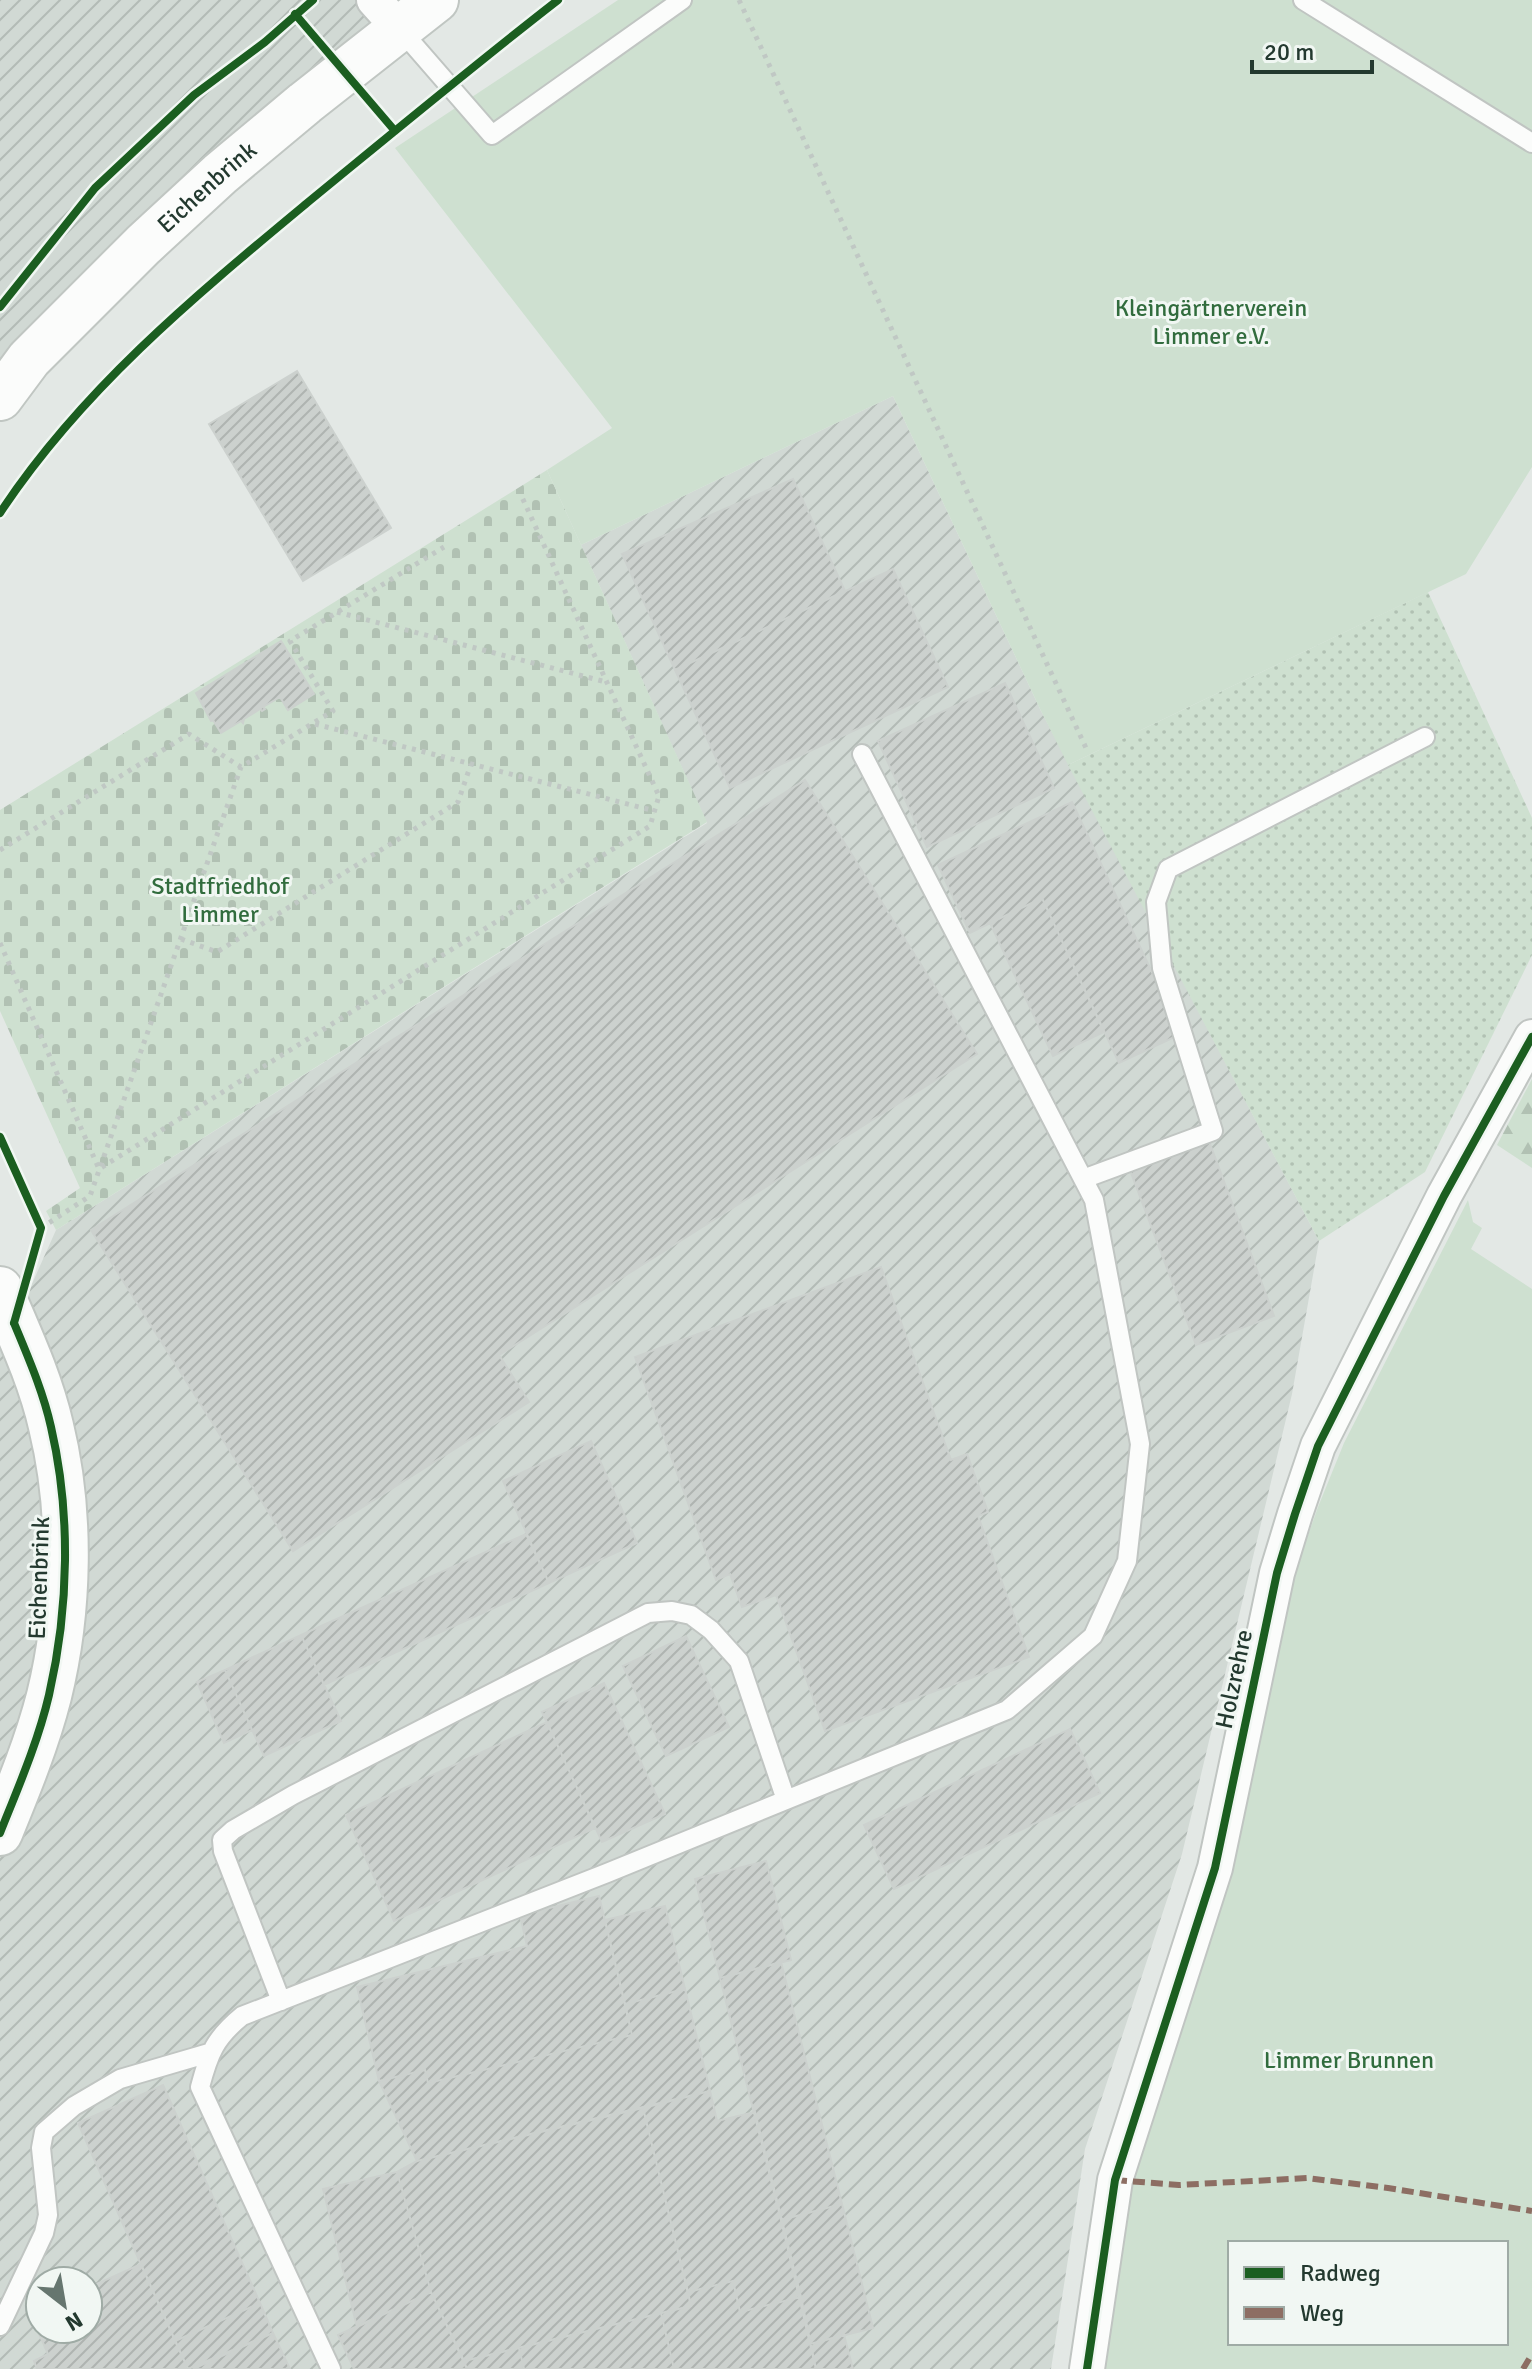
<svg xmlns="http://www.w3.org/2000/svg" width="1532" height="2369" viewBox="0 0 1532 2369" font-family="Signika,sans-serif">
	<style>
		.industrial { fill: url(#industrial-furrows); fill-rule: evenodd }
		.grass { fill: url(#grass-dots) }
		.forest { fill: url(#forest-firs) }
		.cemetery { fill: url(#cemetery-stones) }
		.green { fill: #cee0d0; fill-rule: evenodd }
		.building { fill: url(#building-hatch); stroke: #ccd1ce; stroke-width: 2 }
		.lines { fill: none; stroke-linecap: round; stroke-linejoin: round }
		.lane-casing { stroke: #c0c5c2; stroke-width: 22 }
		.street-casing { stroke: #c0c5c2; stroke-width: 38 }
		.secondary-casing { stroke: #c0c6c2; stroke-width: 48 }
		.path { stroke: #c0c8c4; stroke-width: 5; stroke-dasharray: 4 6; stroke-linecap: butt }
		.lane { stroke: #fbfcfb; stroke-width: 18 }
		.street { stroke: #fbfcfb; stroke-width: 34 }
		.secondary { stroke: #fbfcfb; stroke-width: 44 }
		.quiet { stroke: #8d6e63; stroke-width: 6; stroke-dasharray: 12 6; stroke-linecap: butt }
		.cycleway-casing { stroke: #f1f7f3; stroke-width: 13 }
		.cycleway { stroke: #1b5e20; stroke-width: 8 }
		.labels { text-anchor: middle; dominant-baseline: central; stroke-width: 6; stroke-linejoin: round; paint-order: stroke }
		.street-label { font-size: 24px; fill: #23392f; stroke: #f1f7f3 }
		.park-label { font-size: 24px; fill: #316c3d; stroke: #f1f7f3 }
	</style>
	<defs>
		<pattern id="industrial-furrows" width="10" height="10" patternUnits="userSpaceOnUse" patternTransform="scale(2)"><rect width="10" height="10" fill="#d1d9d4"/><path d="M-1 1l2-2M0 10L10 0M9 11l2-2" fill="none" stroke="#b3bbb6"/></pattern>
		<pattern id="grass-dots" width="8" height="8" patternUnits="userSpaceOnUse" patternTransform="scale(2)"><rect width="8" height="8" fill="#cee0d0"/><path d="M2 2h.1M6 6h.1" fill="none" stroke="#b1c1b3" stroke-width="1.8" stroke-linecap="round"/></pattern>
		<pattern id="forest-firs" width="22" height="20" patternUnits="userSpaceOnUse" patternTransform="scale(2)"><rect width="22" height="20" fill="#cee0d0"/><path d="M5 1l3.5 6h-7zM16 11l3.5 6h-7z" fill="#b1c1b3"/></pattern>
		<pattern id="cemetery-stones" width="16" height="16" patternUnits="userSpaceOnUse" patternTransform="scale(2)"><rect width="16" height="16" fill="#cee0d0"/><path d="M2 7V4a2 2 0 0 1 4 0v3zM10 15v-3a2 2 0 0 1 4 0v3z" fill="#b1c1b3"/></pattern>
		<pattern id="building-hatch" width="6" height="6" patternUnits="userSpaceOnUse" patternTransform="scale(2)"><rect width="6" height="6" fill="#ccd1ce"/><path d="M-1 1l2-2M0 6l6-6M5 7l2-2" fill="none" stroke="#afb4b1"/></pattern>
	</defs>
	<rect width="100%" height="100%" fill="#e3e8e5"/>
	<path class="industrial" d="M0 0H374L399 28 0 398Z
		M893 396 1041 711 1319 1241 1292 1394 1182 1854 1085 2149 1051 2369H0V1289L15 1322 56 1230 707 823 581 545ZM40 2281H88V2329H40Z"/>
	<path class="grass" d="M1428 592 1532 818V955L1425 1172 1319 1241 1068 765Z"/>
	<path class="forest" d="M1532 1079V1168L1497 1145Z"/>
	<path class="cemetery" d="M547 470 707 822 56 1230 46 1211 80 1188 0 1011V810Z"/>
	<path class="green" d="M618 0H1532V467L1466 574 1068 765 1041 711 893 396 581 545 547 470 612 428 395 148Z
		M1468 1200 1473 1222 1482 1228 1471 1249 1532 1289V2369H1095L1121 2201 1246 1806 1295 1572 1318 1507 1344 1443ZM1230 2243H1506V2343H1230Z"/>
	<path class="building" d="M297 371 391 528 303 581 209 424Z
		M793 479 845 591 675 670 622 554Z
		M893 569 948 687 730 788 675 670Z
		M281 641 314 694 288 710 280 697 263 707 265 709 262 711 260 709 244 719 243 723 241 721 221 733 213 720 211 721 196 693Z
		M1005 683 1054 788 927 847 878 741Z
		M805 780 977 1054 499 1355 529 1402 293 1551 91 1230Z
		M1072 802 1181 1034 1119 1063 1042 898 970 933 938 865Z
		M1042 898 1104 1032 1053 1056 990 923Z
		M1209 1141 1274 1316 1196 1345 1130 1170Z
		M881 1267 951 1460 967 1454 988 1512 978 1516 1029 1657 825 1731 776 1595 742 1607 730 1574 716 1580 635 1357Z
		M591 1441 637 1543 549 1583 503 1481Z
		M526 1534 549 1583 324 1685 301 1635Z
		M301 1635 341 1721 264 1756 225 1670Z
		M686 1636 729 1727 666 1756 623 1666Z
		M225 1670 252 1730 224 1743 197 1682Z
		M604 1683 665 1814 602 1842 542 1712Z
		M547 1722 595 1828 394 1921 346 1815Z
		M1070 1729 1100 1793 894 1889 864 1825Z
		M766 1861 791 1960 720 1978 695 1879Z
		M599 1896 632 2035 428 2083 425 2070 379 2081 357 1987 527 1946 520 1915Z
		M665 1906 685 1989 625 2004 605 1920Z
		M781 1962 842 2204 781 2220 720 1978Z
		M685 1989 710 2091 417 2161 379 2081 425 2070 428 2083 632 2035 625 2004Z
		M163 2085 260 2303 175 2341 78 2123Z
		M710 2091 717 2121 755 2112 801 2297 740 2312 733 2281 688 2292 643 2108Z
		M643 2108 691 2306 464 2361 431 2292 397 2172 417 2161Z
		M397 2172 431 2292 357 2327 323 2189Z
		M842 2204 873 2328 810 2344 781 2220Z
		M141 2264 188 2369H37L34 2361 48 2354 30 2313 40 2309V2329H88V2288Z
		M733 2281 740 2312 801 2297 816 2369H674L661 2313 691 2306 688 2292Z
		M431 2292 467 2369H354L338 2335Z
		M260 2303 273 2333 188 2369 175 2341Z
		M661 2313 674 2369H524L519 2348Z
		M273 2333 290 2369H193Z
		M844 2335 853 2369H816L810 2344Z
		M519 2348 524 2369H467L464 2361Z"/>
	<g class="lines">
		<g class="lane-casing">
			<path id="lane" d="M1303 0 1532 143
				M399 28 492 135 682 0
				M1083 1179 1213 1131 1162 968 1156 902 1168 869 1425 737
				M281 2001 223 1851 222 1840 233 1830 293 1795 648 1613 672 1611 691 1615 711 1630 739 1661 786 1800
				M0 2326 44 2233 48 2215 41 2148 44 2132 74 2106 120 2079 209 2053
				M331 2369 200 2087C209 2053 215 2038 242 2016L607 1873 1007 1710 1093 1636 1127 1561 1140 1444 1094 1200 862 754"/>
		</g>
		<g class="street-casing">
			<path id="street" d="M374 0 399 28
				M1087 2369 1115 2180 1215 1868 1277 1573 1295 1514 1318 1446 1444 1196 1532 1037"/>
		</g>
		<g class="secondary-casing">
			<g id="secondary">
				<path id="s1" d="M0 398 29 359 143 245 220 174 305 103 436 0"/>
				<path d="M0 1289C19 1334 40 1378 51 1426 72 1512 70 1611 49 1696 37 1743 18 1789 0 1833"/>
			</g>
		</g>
		<path class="path" d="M739 0 1086 748
			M337 612 606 682
			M315 724 655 811
			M0 850 189 734 241 767 333 711 290 641 444 547
			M181 939 217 952 458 802 471 764
			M0 943 99 1169 650 826 659 796 521 495
			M41 1228 90 1196 241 767"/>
		<use href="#lane" class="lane"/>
		<use href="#street" class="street"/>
		<use href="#secondary" class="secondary"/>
		<path class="quiet" d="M1115 2180 1179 2185 1307 2178 1388 2188 1532 2211
			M1523 2369 1532 2354"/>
		<g class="cycleway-casing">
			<path id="cycleway" d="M295 14 395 131
				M0 307 95 188 194 95 265 42 313 0
				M0 513C81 390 195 296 307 203 390 135 473 66 558 0
				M0 1137 41 1228 14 1323
				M0 1833C18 1788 38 1742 49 1695 69 1608 71 1513 51 1427 43 1391 28 1357 14 1323
				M1087 2369 1115 2180 1215 1868 1277 1573 1295 1514 1318 1446 1444 1196 1532 1037"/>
		</g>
		<use href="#cycleway" class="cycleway"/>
	</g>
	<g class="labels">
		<g class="street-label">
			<text stroke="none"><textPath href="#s1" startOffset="296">Eichenbrink</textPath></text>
			<text transform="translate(39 1578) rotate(-88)">Eichenbrink</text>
			<text transform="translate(1234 1679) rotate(-78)">Holzrehre</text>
		</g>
		<g class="park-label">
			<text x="1211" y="308">Kleingärtnerverein<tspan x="1211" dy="28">Limmer e.V.</tspan></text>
			<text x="220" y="886">Stadtfriedhof<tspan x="220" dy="28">Limmer</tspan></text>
			<text x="1349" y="2060">Limmer Brunnen</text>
		</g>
	</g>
	<rect x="1228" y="2241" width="280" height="104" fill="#f1f7f3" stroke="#9faba5" stroke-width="2"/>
	<rect x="1244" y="2267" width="40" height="12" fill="#1b5e20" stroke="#9faba5" stroke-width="2"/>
	<text x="1300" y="2281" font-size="24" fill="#23392f">Radweg</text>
	<rect x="1244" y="2307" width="40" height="12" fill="#8d6e63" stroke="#9faba5" stroke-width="2"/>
	<text x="1300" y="2321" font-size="24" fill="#23392f">Weg</text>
	<g transform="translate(64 2305) rotate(149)"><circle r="38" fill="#f1f7f3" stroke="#9faba5" stroke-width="2"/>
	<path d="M0-6L14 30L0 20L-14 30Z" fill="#66766f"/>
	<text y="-12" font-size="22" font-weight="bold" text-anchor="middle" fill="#23392f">N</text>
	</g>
	<path d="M1252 60v12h120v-12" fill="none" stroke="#23392f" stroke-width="4"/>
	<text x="1264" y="60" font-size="24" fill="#23392f" stroke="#f1f7f3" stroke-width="6" paint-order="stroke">20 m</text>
</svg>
